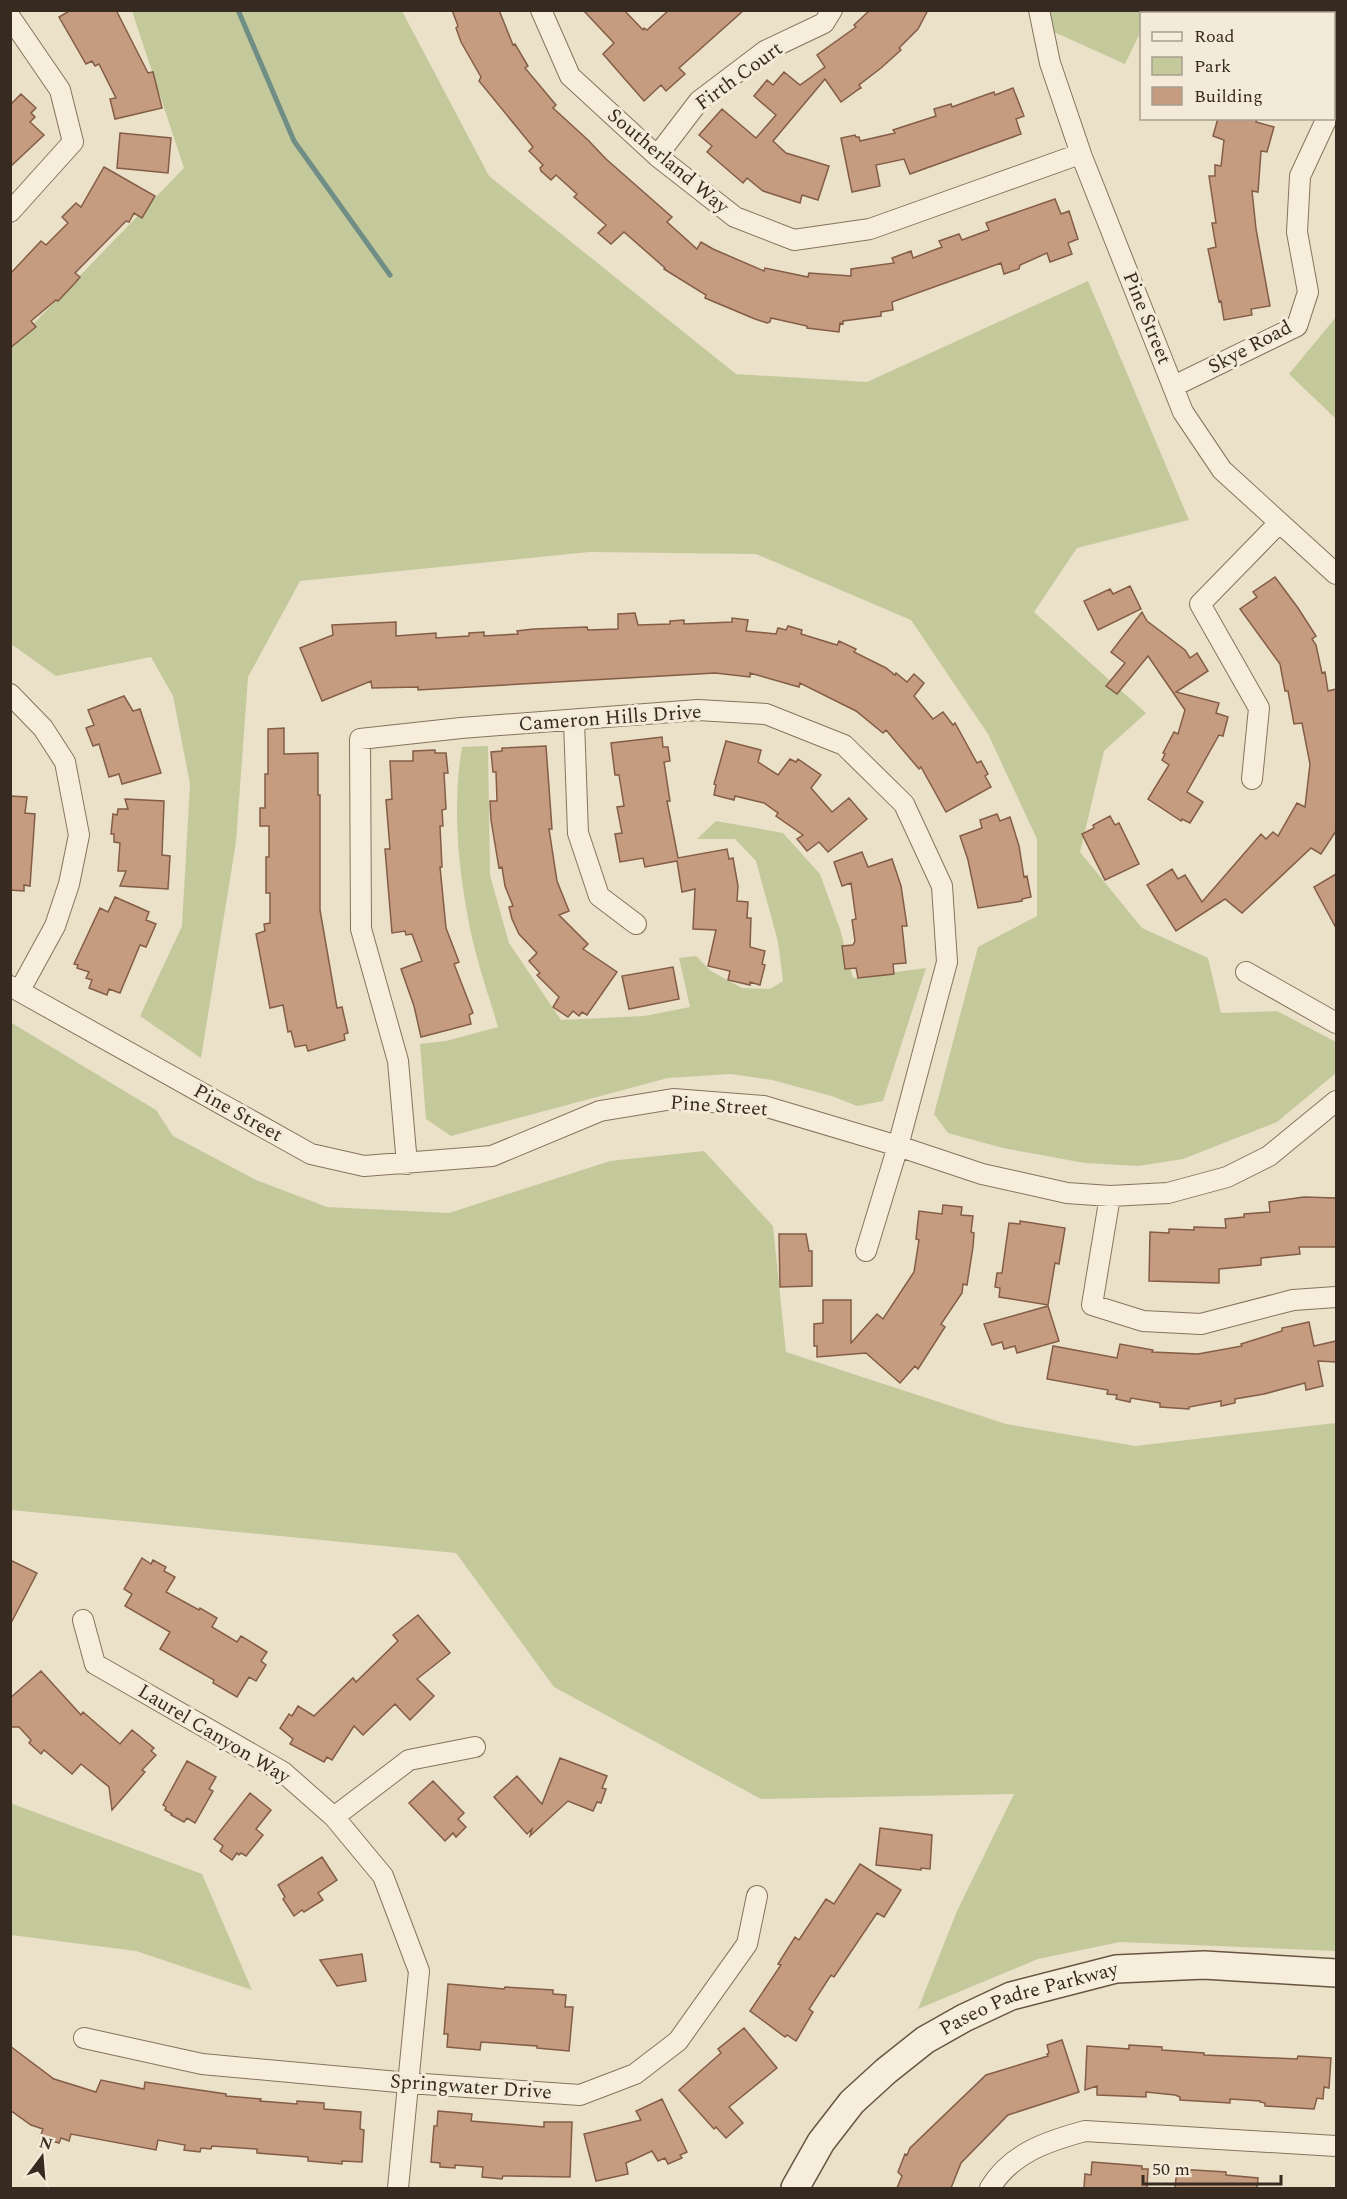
<svg xmlns="http://www.w3.org/2000/svg" width="1347" height="2199" viewBox="0 0 1347 2199" font-family="Spectral,serif">
	<style>
		.green { fill: #c4c99c }
		.lines { fill: none; stroke-linecap: round; stroke-linejoin: round }
		.stream { stroke: #708d86; stroke-width: 5 }
		.building { fill: #c69c81; stroke: #835d46; stroke-width: 1.5 }
		.minor-casing { stroke: #86735e; stroke-width: 22 }
		.secondary-casing { stroke: #685441; stroke-width: 30 }
		.minor { stroke: #f6eedb; stroke-width: 20 }
		.secondary { stroke: #f6eedb; stroke-width: 27 }
		.labels { text-anchor: middle; dominant-baseline: central; stroke-width: 6; stroke-linejoin: round; paint-order: stroke }
		.street-label { font-size: 20px; fill: #372b21; stroke: #f3ebd7 }
	</style>
	<rect width="100%" height="100%" fill="#ebe0c8"/>
	<path class="green" d="M132 11H402L489 176 736 374 867 382 1088 281 1189 520 1077 548 1034 612 1146 713 1104 751 1080 852 1142 928 1208 958 1221 1013 1277 1011 1336 1042V1073L1277 1122 1183 1159 1138 1166 1085 1163 1003 1148 948 1133 934 1114 978 947 1037 916V839L988 734 911 620 756 554 589 552 300 581 248 677 236 842 201 1058 140 1016 182 926 190 784 173 696 151 657 56 676 11 644V347L184 168Z
		M1050 11V10L1152 11 1150 13 1142 14 1141 31 1125 64 1054 32Z
		M1336 317V419L1289 374Z
		M488 746 490 875 509 943 561 1020 644 1016 690 1007 679 958 696 956 711 971 742 988 770 989 783 981 778 942 756 861 735 839H697L716 821 783 833 820 874 840 929 853 978 926 968 883 1101 857 1106 832 1096 772 1080 731 1074 668 1078 451 1136 426 1119 420 1044 446 1041 498 1027C487 990 473 951 467 912 457 858 453 800 462 747Z
		M10 1022 156 1110 173 1136 256 1180 327 1207 449 1213 610 1161 704 1151 773 1226 786 1352 1006 1424 1135 1446 1336 1423V1951L1120 1942 1038 1959 918 2009 957 1911 1014 1794 761 1799 554 1687 456 1553 11 1510Z
		M10 1803 202 1874 252 1990 136 1951 11 1935Z"/>
	<g class="lines">
		<path class="stream" d="M238 10 294 141 390 275"/>
	</g>
	<path class="building" d="M71 10H116L148 73 153 72 162 108 115 119 110 99 116 98 99 64 95 66 92 61 86 64 59 17Z
		M452 10H499L513 45 515 44 528 66 525 68 556 105 553 108 588 140 606 159 672 217 667 222 697 249 701 242 713 249 764 271 765 268 808 277 809 273 851 276V269L894 263 892 258 911 251 913 258 942 247 939 241 959 234 962 240 989 230 986 223 1055 199 1061 214 1069 211 1078 239 1068 243 1072 254 1050 262 1047 253 1020 265 1019 269 1004 274 1001 263 892 302 893 310 881 312V316L843 321V324L840 323 839 332 807 328V326L771 318 770 322 767 323 755 319 705 298 706 295 664 269 665 268 624 232 611 244 598 233 606 225 574 197 577 194 556 175 551 180 541 171 540 168 543 165 529 151 533 147 479 81 481 77 461 42 456 28 458 26Z
		M583 10H624L643 30 644 28 647 30 669 10H744L679 68 685 74 666 91 661 85 644 101 603 54 614 43Z
		M870 10H928L918 29 899 48 901 50 881 68 859 85 861 88 859 89 841 102 825 79 773 141 786 153 829 166 818 200 802 195 800 203 763 191 747 178 743 183 707 152 712 146 699 135 722 109 756 138 776 115 754 96 767 80 773 85 784 72 800 85 825 67 817 55 856 27 854 25Z
		M1013 88 1024 116 1016 119 1021 134 910 174 904 159 876 165 880 186 852 192 841 138 855 135 856 137H859L860 141 895 133 893 130 936 116 934 109 951 104 952 107 991 93 994 92 995 95Z
		M21 94 36 108 31 113 35 117 30 122 44 135 10 167V105Z
		M1218 118H1257L1256 122 1274 127 1267 152 1261 151 1258 192 1252 191 1256 229 1270 306 1251 309 1252 315 1224 320 1221 301 1219 302 1208 249 1216 247 1212 223H1216L1209 176H1215V165L1221 166 1224 140 1213 136Z
		M120 133 171 138 168 173 117 168Z
		M104 167 155 196 142 218 134 213 129 222 126 221 75 273 80 277 75 283 58 301 56 300 31 321 36 327 10 348V274L41 241 46 245 68 223 62 217 76 203 81 207Z
		M1275 577 1298 608 1316 636 1312 639 1316 645 1322 673 1325 672 1328 691 1336 689V831L1321 854 1311 848 1242 913 1225 899 1176 931 1147 885 1172 869 1178 879 1185 875 1202 902 1261 834 1266 839 1273 832 1278 836 1297 803 1305 807 1310 764 1302 723 1294 724 1288 691H1285L1280 664 1240 609 1257 597 1253 592Z
		M1130 586 1141 609 1098 630 1084 601 1110 589 1113 594Z
		M1142 612 1147 621 1185 650 1190 658 1197 653 1208 671 1176 692 1219 703 1216 713 1228 717 1223 736 1219 735 1187 792 1203 802 1190 823 1182 819 1181 821 1148 799 1169 765 1162 760 1165 754 1163 753 1174 732 1178 734 1185 710 1148 656 1117 694 1106 686 1125 663 1111 652Z
		M635 613 638 625 670 624V621L684 620V624L732 622V618L748 620 746 631 776 634 778 628 786 630 788 626 802 630 801 634 837 645 839 641 856 649 854 652 886 668 895 675 896 673 907 682 914 674 924 683 914 696 933 719 943 712 953 725 955 723 977 763 981 761 988 774 985 776 991 787 946 812 921 767 919 769 886 730 883 733 856 711 800 683 799 687 750 673V677L715 673 418 690V687L372 688 371 681 322 701 300 648 333 635 332 625 396 622V636L436 633V638L469 636V633L484 632V636L518 634 517 631 534 629 587 627 588 630 618 629V614Z
		M124 696 133 711 140 709 161 773 122 784 119 774 109 777 99 744 93 746 86 728 94 725 88 710Z
		M284 728V754L318 753V795H320V910L337 1008 342 1007 348 1033 344 1034 345 1040 308 1051 306 1045 295 1047 291 1031 288 1032 283 1005 270 1008 256 934 265 931 264 924 270 923V893H266V857H269V826H260V808H265V774H268V729Z
		M662 737 663 747H668L670 761 664 762 670 801H667L678 858 727 849 729 859 733 858 738 886 737 901 748 902 747 918H751L750 947 765 951 762 964 765 965 760 985 750 982V985L728 980 730 971 708 966 716 930 693 929 695 889 682 892 677 861 645 867 643 858 620 862 615 834 622 833 617 807 624 806 619 775H615L611 743Z
		M726 741 761 750 758 762 778 775 790 759 796 762 798 759 821 775 811 788 832 812 849 798 867 819 828 852 819 842 807 851 797 839 803 835 776 816 778 813 764 803 735 796 734 800 714 795 716 785 714 784Z
		M546 746 552 829H549L557 881 569 911 559 915 588 944 583 949 617 972 587 1015 582 1012 579 1016 573 1011 568 1017 553 1007 559 997 537 975 540 973 529 961 537 953 519 934 512 919 509 907 513 906 505 886 502 867 499 868 491 820 490 801H497L496 772H493L491 752 502 751V748Z
		M435 750V753H446L448 773H444L446 809 442 810 443 826H440L442 867H440L446 928 459 962 454 964 473 1013 469 1015 471 1024 421 1037 414 1006 401 969 422 961 412 934 406 935 405 931 392 933 385 849H390L386 800 392 799 390 761H413V751Z
		M10 796 27 797 25 813 35 814 30 886 24 885V891L10 890Z
		M125 799 164 801 162 855 170 856 168 889 120 886 126 871H118L120 843 114 842V834H111L113 814 117 815 118 809H128Z
		M997 814 1000 821 1010 817 1019 846 1024 877 1027 876 1031 897 1022 899V901L978 908 968 860 960 836 982 828 980 820Z
		M1110 816 1115 825 1119 823 1139 864 1105 880 1082 834 1094 828 1093 825Z
		M862 852 868 867 892 859 901 886 907 926H902L906 963 893 964 894 974 858 978 856 968 845 969 842 946 853 945 855 941 852 920 856 919 851 883 842 886 834 862Z
		M1336 874V928L1314 887Z
		M115 897 149 912 146 920 156 924 146 947 140 945 120 993 109 989 107 995 89 988 92 980 86 978 89 972 77 968 78 965 74 964 100 908 108 912Z
		M673 967 679 999 629 1009 622 976Z
		M1304 1197 1336 1198V1247H1299L1300 1254 1261 1258V1265L1219 1269V1283L1149 1281 1150 1232 1169 1233V1229L1194 1230V1227L1226 1228 1225 1219 1244 1217V1214L1270 1212 1269 1202Z
		M943 1205 962 1207 961 1215 973 1216 971 1232 974 1233 973 1247 967 1285 963 1284 962 1293 941 1324 945 1327 918 1369 915 1366 900 1383 866 1353 817 1357V1346H814V1324L823 1323V1300H851V1343L877 1314 883 1319 914 1272 919 1240 916 1239 919 1211 942 1214Z
		M1020 1221 1065 1228 1059 1264 1055 1263 1048 1305 999 1297 1000 1288 995 1287 997 1273H1002L1009 1223 1020 1224Z
		M779 1234H806L809 1251H812V1286L780 1287Z
		M1048 1306 1059 1341 1017 1353 1015 1346 1004 1349 1002 1342 992 1345 984 1324Z
		M1309 1322 1314 1346 1336 1341V1362L1318 1361 1323 1386 1306 1390 1305 1383 1264 1394 1235 1399V1403L1221 1406V1401L1189 1407V1409L1160 1407V1403L1131 1398 1130 1402 1116 1399 1117 1395 1107 1394 1108 1390 1047 1379 1053 1346 1117 1358 1120 1344 1153 1350 1152 1352 1198 1354 1242 1346 1241 1344 1282 1331V1328Z
		M142 1558 151 1564 153 1560 166 1567 164 1571 175 1577 166 1592 199 1610 200 1608 217 1618 212 1627 237 1642 241 1636 267 1652 261 1661 266 1665 256 1681 249 1677 237 1697 213 1683 214 1680 160 1649 170 1632 125 1606 132 1594 124 1589Z
		M10 1560 37 1573 10 1625Z
		M418 1615 450 1653 417 1679 434 1696 410 1720 395 1704 363 1735 354 1726 332 1760 327 1757 324 1762 290 1744 293 1739 280 1728 289 1714 292 1716 298 1706 314 1716 353 1678 356 1682 398 1641 393 1635Z
		M41 1671 81 1715 83 1712 120 1744 132 1730 154 1748 151 1751 156 1755 142 1770 145 1772 112 1810 109 1787 81 1764 72 1774 44 1750 41 1754 29 1743 31 1740 19 1727H10V1698Z
		M560 1758 607 1776 602 1788 606 1789 601 1803 597 1802 593 1811 568 1801 530 1836 532 1829 527 1834 494 1797 517 1776 542 1804Z
		M187 1761 216 1777 209 1789 213 1791 195 1823 187 1818 184 1822 171 1815 172 1814 165 1810 166 1807 163 1805Z
		M433 1781 464 1813 458 1819 466 1827 456 1837 453 1833 445 1841 409 1803Z
		M250 1793 271 1810 256 1829 263 1835 246 1856 241 1853 239 1855 237 1853 232 1860 220 1851 223 1846 214 1839Z
		M880 1828 932 1835 930 1869 921 1868V1870L876 1865Z
		M322 1857 337 1880 318 1893 323 1900 304 1912 302 1910 294 1916 283 1899 285 1897 278 1885Z
		M860 1864 901 1890 884 1917 877 1913 834 1977 831 1975 809 2009 813 2012 796 2041 787 2035 785 2037 750 2011 781 1965 778 1964 795 1937 799 1940 826 1899 834 1904Z
		M362 1954 366 1981 337 1986 320 1960Z
		M448 1984 504 1989 505 1987 553 1990V1994L566 1995 565 2007H573L569 2051 537 2048V2046L481 2042 480 2050 447 2047 448 2034H444Z
		M744 2028 777 2068 729 2107 743 2123 726 2138 716 2127 714 2129 679 2090 721 2053 718 2049Z
		M1062 2040 1079 2092 1008 2115 961 2163 951 2188H897L902 2176 898 2172 905 2154 907 2155 910 2148 986 2075 1048 2056 1047 2054 1049 2053 1047 2045Z
		M1129 2045 1162 2047V2050L1204 2053V2055L1297 2059 1298 2056 1331 2058 1329 2088 1324 2087 1323 2099 1317 2098 1314 2109 1265 2106V2103L1260 2102V2101L1230 2099V2103L1180 2100V2097L1175 2095 1146 2092V2097L1097 2095V2086L1085 2090 1087 2046 1129 2049Z
		M10 2046 54 2079 96 2092 101 2080 144 2089 145 2082 226 2094V2096L261 2099 260 2101 297 2104V2101L324 2103V2109L361 2112 360 2129 364 2130 362 2162 342 2161V2164L308 2161V2157L257 2153V2149L212 2146 211 2149 201 2148 200 2152 184 2150 185 2145 158 2140 156 2150 71 2134 69 2141 61 2138 59 2143 40 2137 43 2129 31 2125 10 2110Z
		M662 2099 687 2152 680 2155 682 2158 668 2164 665 2158 658 2161 652 2151 626 2163 628 2174 596 2181 584 2134 641 2120 636 2111Z
		M438 2111 472 2114 471 2121 544 2127V2122H572L570 2177 503 2176 502 2179 482 2177 483 2167 455 2165V2168L440 2167V2163L431 2162 434 2126H437Z
		M1092 2162 1142 2166V2169H1148L1147 2188H1084L1085 2174 1091 2175Z
		M1177 2169 1226 2172V2175L1258 2178 1257 2188H1175Z"/>
	<g class="lines">
		<g class="minor-casing">
			<path id="minor" d="M541 10 570 76 657 156 735 217 794 240 870 229 1077 155 1082 157
				M1039 10 1050 63 1082 157 1183 412 1222 470 1336 574
				M10 17 60 90 73 142 10 212
				M1334 105 1336 100
				M657 156 699 101 765 51 824 23 832 10
				M1174 386 1297 326 1308 292 1297 232 1300 176 1327 118
				M10 694 43 728 65 762 79 835 69 884 55 926 20 990
				M574 721 578 833 599 896 636 924
				M1252 779 1259 708 1200 604 1279 523
				M1246 972 1336 1023
				M10 986 311 1154 364 1166 492 1156 600 1111 673 1099 764 1106 898 1146 982 1174 1067 1193 1110 1196 1168 1193 1227 1177 1269 1156 1336 1101
				M407 1164 398 1061 361 929 360 739 461 728 698 710 766 714 844 745 904 804 942 886 947 962 898 1146 866 1251
				M1110 1196 1092 1305 1143 1321 1201 1324 1293 1300 1336 1297
				M83 1620 95 1664 283 1772 334 1817 383 1876 419 1971 398 2188
				M334 1817 409 1760 475 1747
				M84 2038 202 2064 409 2083 580 2095 635 2074 678 2041 747 1944 757 1896
				M990 2188C1011 2153 1048 2141 1085 2131L1336 2146"/>
		</g>
		<g class="secondary-casing">
			<g id="secondary">
				<path id="s1" d="M795 2188 821 2142 852 2102 886 2071 925 2040 964 2018 1011 1996 1116 1969 1204 1965 1336 1973"/>
			</g>
		</g>
		<use href="#minor" class="minor"/>
		<use href="#secondary" class="secondary"/>
	</g>
	<g class="labels">
		<g class="street-label">
			<text transform="translate(739 76) rotate(-36)">Firth Court</text>
			<text transform="translate(668 161) rotate(40)">Southerland Way</text>
			<text transform="translate(1147 318) rotate(68)">Pine Street</text>
			<text transform="translate(1250 347) rotate(-28)">Skye Road</text>
			<text transform="translate(610 718) rotate(-4)">Cameron Hills Drive</text>
			<text transform="translate(719 1106) rotate(4)">Pine Street</text>
			<text transform="translate(238 1113) rotate(29)">Pine Street</text>
			<text transform="translate(214 1734) rotate(31)">Laurel Canyon Way</text>
			<text stroke="none"><textPath href="#s1" startOffset="312">Paseo Padre Parkway</textPath></text>
			<text transform="translate(471 2087) rotate(4)">Springwater Drive</text>
		</g>
	</g>
	<rect width="1347" height="2199" fill="none" stroke="#372b21" stroke-width="24"/>
	<rect x="1140" y="12" width="195" height="108" fill="#f3ebd7" stroke="#a89e8e" stroke-width="1.5"/>
	<rect x="1152" y="32" width="30" height="9" fill="#f6eedb" stroke="#a89e8e" stroke-width="1.5"/>
	<text x="1194" y="42" font-size="18" fill="#372b21">Road</text>
	<rect x="1152" y="57" width="30" height="18" fill="#c4c99c" stroke="#a89e8e" stroke-width="1.5"/>
	<text x="1194" y="72" font-size="18" fill="#372b21">Park</text>
	<rect x="1152" y="87" width="30" height="18" fill="#c69c81" stroke="#a89e8e" stroke-width="1.5"/>
	<text x="1194" y="102" font-size="18" fill="#372b21">Building</text>
	<g transform="translate(42 2157) rotate(16)" stroke="#f3ebd7" stroke-width="4.5" paint-order="stroke">
	<path d="M0-4.5L10 22L0 15L-10 22Z" fill="#372b21"/>
	<text y="-9" font-size="16" font-weight="bold" text-anchor="middle" fill="#372b21">N</text>
	</g>
	<path d="M1143 2175v9h138v-9" fill="none" stroke="#372b21" stroke-width="3"/>
	<text x="1152" y="2175" font-size="18" fill="#372b21" stroke="#f3ebd7" stroke-width="4.5" paint-order="stroke">50 m</text>
</svg>
